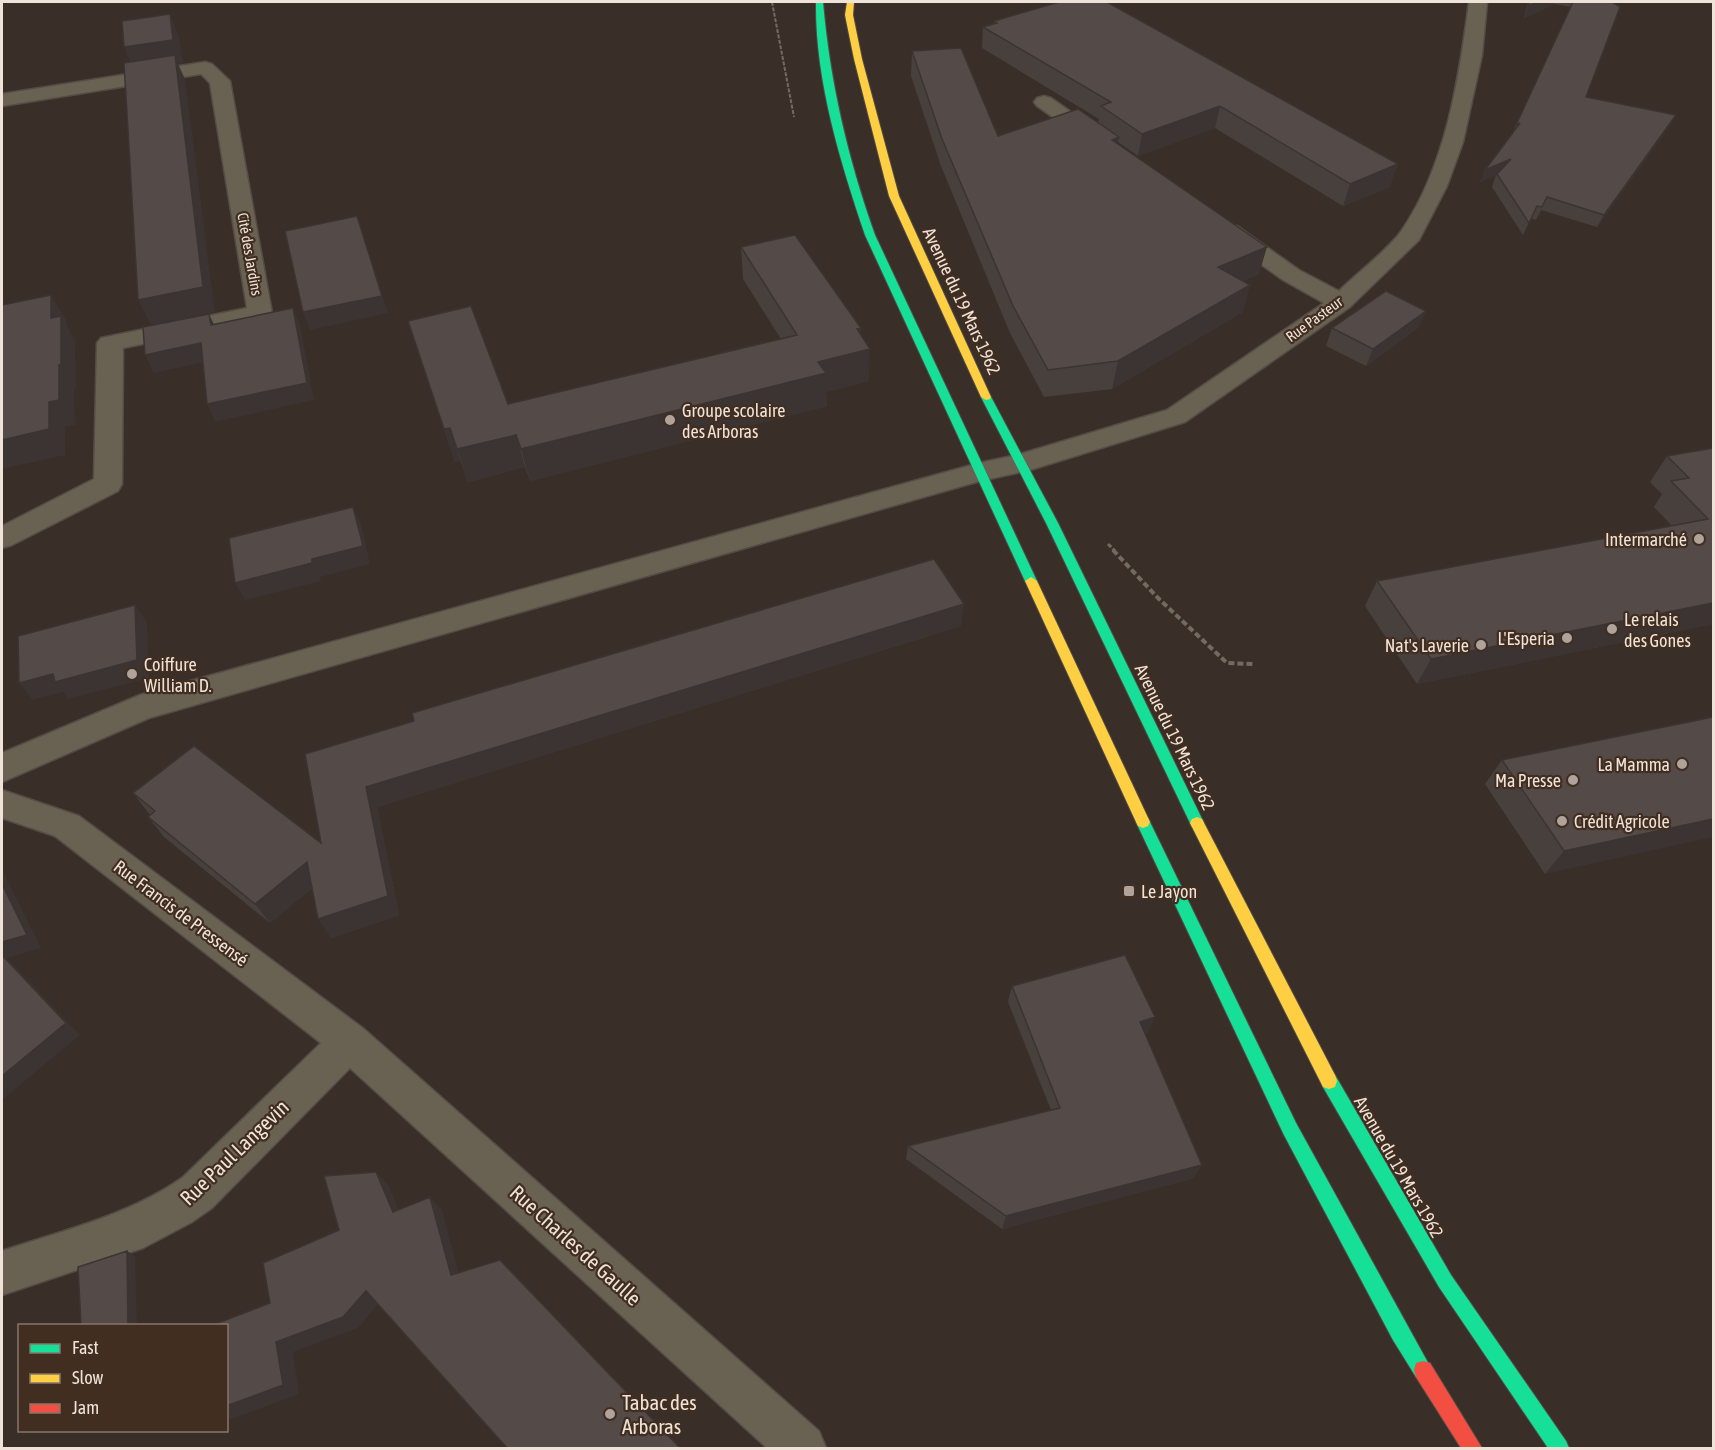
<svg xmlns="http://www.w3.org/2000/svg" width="1715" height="1450" viewBox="0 0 1715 1450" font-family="'Asap Condensed',sans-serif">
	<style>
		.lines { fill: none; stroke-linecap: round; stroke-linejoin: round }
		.street-casing { stroke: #544c46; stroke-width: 3 }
		.fast-casing { stroke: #544c46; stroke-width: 2 }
		.slow-casing { stroke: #544c46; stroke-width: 2 }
		.jam-casing { stroke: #544c46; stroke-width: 2 }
		.path-far2 { stroke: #726b60; stroke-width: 2; stroke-dasharray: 4 1.5; stroke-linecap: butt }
		.path-far1 { stroke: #726b60; stroke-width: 3; stroke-dasharray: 4.5 2; stroke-linecap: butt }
		.path { stroke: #726b60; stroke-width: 4; stroke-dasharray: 6 3; stroke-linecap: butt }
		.street { fill: #696253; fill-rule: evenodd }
		.fast { fill: #16e098; fill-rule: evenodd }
		.slow { fill: #ffcf43; fill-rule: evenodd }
		.jam { fill: #f24e42; fill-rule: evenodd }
		.wall { fill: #48403d }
		.shaded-wall { fill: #3b3432 }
		.building { fill: #544a47; stroke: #3b3432; stroke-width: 1.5 }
		.poi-dot { fill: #afa39b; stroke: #412e20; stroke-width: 2 }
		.labels { text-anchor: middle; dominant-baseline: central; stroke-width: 4.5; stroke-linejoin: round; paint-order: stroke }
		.far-street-label { font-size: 15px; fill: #efe2d9; stroke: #412e20 }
		.street-label { font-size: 18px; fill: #efe2d9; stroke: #412e20 }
		.poi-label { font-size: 18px; fill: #efe2d9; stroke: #412e20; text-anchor: start }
		.near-street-label { font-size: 21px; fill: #efe2d9; stroke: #412e20 }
		.near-poi-label { font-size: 21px; fill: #efe2d9; stroke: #412e20; text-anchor: start }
	</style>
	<rect width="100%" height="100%" fill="#392f28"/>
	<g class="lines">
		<g class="street-casing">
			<path id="street" d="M1469 2H1487L1482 55 1463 142 1447 186 1419 240 1350 307 1185 422 1030 470 980 481 149 718 2 782V753L140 695 979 463 1017 455 1167 410 1324 303 1283 280 1221 236 1218 231 1221 226H1237L1299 270 1339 291C1356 274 1389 249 1402 230 1446 165 1459 79 1469 2Z
				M205 62 212 64 230 81 272 313 269 318 260 320 123 348 122 484 118 491 12 545 2 548V526L94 479 97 343 101 338 247 308 210 83 201 74 2 106V94Z
				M1044 96 1051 98 1105 136 1108 140 1105 144H1091L1037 106 1034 102 1037 98Z
				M2 790 79 816 364 1029 819 1431 826 1448H767L350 1068 212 1208 192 1222 143 1248 2 1295V1251C64 1230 127 1216 182 1178L321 1043 55 836 2 818Z"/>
		</g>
		<g class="fast-casing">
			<path id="fast" d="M816 2H823C830 83 848 159 875 235L1037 581 1035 584 1031 585 1025 581 865 235C840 161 815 80 816 2Z
				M986 394 991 397 1058 523 1204 823 1202 827 1197 829 1192 827 1046 523 981 397Z
				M1143 816 1148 818 1296 1123 1432 1370 1430 1377 1423 1379 1416 1377 1393 1340 1284 1135 1136 822 1138 818Z
				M1329 1073 1335 1075 1451 1275 1566 1441 1569 1448H1548L1439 1287 1323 1087 1321 1081 1323 1075Z"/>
		</g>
		<g class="slow-casing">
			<path id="slow" d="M847 2H854L853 15 862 59 899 196 991 397 990 399 986 400 981 397 889 196 854 59 845 15Z
				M1031 577 1037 581 1150 822 1148 826 1143 828 1138 826 1136 822 1025 581Z
				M1197 817 1202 819 1335 1075 1337 1081 1335 1087 1329 1089 1323 1087 1190 823 1192 819Z"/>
		</g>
		<g class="jam-casing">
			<path id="jam" d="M1423 1361 1430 1363 1482 1448H1461L1416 1377 1414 1370 1416 1363Z"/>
		</g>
		<path class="path-far2" d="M772 2 794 117"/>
		<path class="path-far1" d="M1108 544 1115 551"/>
		<path class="path" d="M1113 550 1158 598 1227 663 1253 664"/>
		<use href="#street" class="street"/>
		<use href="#fast" class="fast"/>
		<use href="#slow" class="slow"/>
		<use href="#jam" class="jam"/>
	</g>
	<path class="wall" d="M1059 2 1390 187 1343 206 1215 128 1138 156 1118 142V144L1259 274 1243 281V312L1112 389 1044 397 1010 333 941 166 911 76 912 51 998 136 1098 123 1099 119 982 48 983 27 994 24V21Z
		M1528 2H1613L1586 97 1676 115 1669 127 1597 227 1541 210 1536 220 1531 218 1523 235 1492 187 1496 175 1480 182 1485 170 1513 132 1571 7 1554 4 1524 18Z
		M741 247 861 336 869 381 826 392 827 406 530 481 525 467 468 482 460 460 455 462 408 321 508 404 781 339 743 279Z
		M1426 311 1418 328 1366 366 1326 346 1332 328Z
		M1713 448V624L1417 684 1365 606 1377 581 1672 526 1654 507 1662 494 1650 482 1667 456Z
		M961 626 377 807 399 915 331 938 312 888 270 923 164 837 148 817 150 815 133 793 321 843 305 754Z
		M1713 717 1545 874 1485 784 1502 760Z
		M1012 986 1148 1033 1145 1034 1194 1178 1002 1229 906 1159 908 1146 1051 1110 1008 1002Z"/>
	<path class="shaded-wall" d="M1538 2H1555L1554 4 1524 18 1528 6Z
		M170 14 179 37 183 63 178 64 185 79 215 312 151 325 138 300 134 71 124 47Z
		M1220 106 1215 128 1138 156 1142 134Z
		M1676 115 1669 127 1597 227 1604 215Z
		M1119 137 1115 164 1112 140Z
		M1511 159 1506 172 1480 182 1485 170Z
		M1398 164 1390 187 1343 206 1350 184Z
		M357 216 388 313 310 330 303 312Z
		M1267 247 1259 274 1211 294 1218 267Z
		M1250 285 1243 312 1112 389 1118 361Z
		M51 295 66 320V324L75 341 76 389 74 390 75 425 65 427V455L2 469V440L51 318Z
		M293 308 300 325 314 400 215 422 207 404Z
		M1426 311 1418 328 1366 366 1373 349Z
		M209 314 217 331 211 325Z
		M861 328V351L870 349 869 381 826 392 827 406 530 481 521 449 818 362 857 329Z
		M201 343 209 361 154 373 145 355Z
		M450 428 460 460 455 462 444 429Z
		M516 435 525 467 468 482 457 449Z
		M353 507 361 524 370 564 320 577 321 581 245 600 235 583 312 559Z
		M1713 603V624L1417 684 1431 659Z
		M964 604 961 626 377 807 399 915 331 938 318 919 366 787Z
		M135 605 147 622 149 678 68 699 63 692 33 700 19 683Z
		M1713 819V837L1545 874 1564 851Z
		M307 862 320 881 270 923 255 904Z
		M2 870 41 948 7 958 80 1035 2 1100Z
		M1155 1017 1148 1033 1133 1037 1140 1022Z
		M1202 1165 1194 1178 1002 1229 1006 1216Z
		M376 1172 389 1186 405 1225 393 1212Z
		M430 1197 442 1210 462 1286 451 1275Z
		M127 1251 135 1256 137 1326H128Z
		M366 1291 380 1302 358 1328 293 1352 299 1394 226 1421V1406L276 1342Z"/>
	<path class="building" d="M1059 2H1107L1398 164 1350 184 1220 106 1142 134 1101 106 1111 102 983 27 997 23 994 21Z
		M1530 2H1538L1528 6Z
		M1573 2H1613H1612L1620 7 1586 97 1676 115 1604 215 1547 197 1542 207 1537 206 1529 223 1497 174 1511 159 1485 170 1520 123 1516 125Z
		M170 14 173 40 124 47 122 21Z
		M961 48 998 136 1078 109 1119 137 1112 140 1267 247 1218 267 1250 285 1118 361 1048 370 1013 306 942 139 912 51Z
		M175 55 203 287 138 300 124 63Z
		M357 216 382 296 303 312 285 231Z
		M795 235 861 328 857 329 870 349 818 362 826 373 521 449 516 435 457 449 450 428 444 429 408 321 471 306 508 404 797 335 741 247Z
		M1386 291 1426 311 1373 349 1332 328Z
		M51 295V318L61 316V364L59 365V400L49 402V429L2 440V305Z
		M293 308 307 383 207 404 201 343 145 355 143 327 209 314 211 325Z
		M1713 448V603L1431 659 1377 581 1708 519 1671 481 1689 478 1667 456Z
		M353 507 363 546 312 559V563L235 583 229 538Z
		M934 559 964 604 366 787 388 896 318 919 307 862 255 904 148 817 155 811 133 793 194 746 321 843 305 754 414 721 412 713Z
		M135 605 137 660 55 682 53 674 19 683 18 636Z
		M1713 717V819L1564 851 1502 760Z
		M2 884 27 935 2 942Z
		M2 955 66 1023 2 1076Z
		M1125 955 1155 1017 1140 1022 1202 1165 1006 1216 908 1146 1060 1108 1012 986Z
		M376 1172 393 1212 430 1197 451 1275 500 1260 681 1449H508L366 1291 343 1317 276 1342 283 1385 226 1406V1326H210L270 1303 263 1263 339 1230 324 1176Z
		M127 1251 128 1326H81L78 1267Z"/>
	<g class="poi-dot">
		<circle cx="670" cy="420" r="6"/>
		<circle cx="1699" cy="539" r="6"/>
		<circle cx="1612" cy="629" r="6"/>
		<circle cx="1567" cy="638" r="6"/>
		<circle cx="1481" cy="645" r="6"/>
		<circle cx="132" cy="674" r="6"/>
		<circle cx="1682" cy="764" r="6"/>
		<circle cx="1573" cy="780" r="6"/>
		<circle cx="1562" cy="821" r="6"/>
		<rect x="1123" y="885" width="12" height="12" rx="3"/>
		<circle cx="610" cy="1414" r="6"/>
	</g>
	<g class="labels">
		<g class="far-street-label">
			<text transform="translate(250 254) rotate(80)">Cité des Jardins</text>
			<text transform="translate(1314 319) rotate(-36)">Rue Pasteur</text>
		</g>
		<g class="street-label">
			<text transform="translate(962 301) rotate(65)">Avenue du 19 Mars 1962</text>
			<text transform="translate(1175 737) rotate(64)">Avenue du 19 Mars 1962</text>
			<text transform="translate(181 913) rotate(37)">Rue Francis de Pressensé</text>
			<text transform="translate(1399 1167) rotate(60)">Avenue du 19 Mars 1962</text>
		</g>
		<g class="poi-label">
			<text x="682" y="410">Groupe scolaire<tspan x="682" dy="21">des Arboras</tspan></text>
			<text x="1687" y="539" text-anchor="end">Intermarché</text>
			<text x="1624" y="619">Le relais<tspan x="1624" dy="21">des Gones</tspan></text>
			<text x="1555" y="638" text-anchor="end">L'Esperia</text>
			<text x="1469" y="645" text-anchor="end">Nat's Laverie</text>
			<text x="144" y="664">Coiffure<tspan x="144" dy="21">William D.</tspan></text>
			<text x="1670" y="764" text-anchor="end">La Mamma</text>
			<text x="1561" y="780" text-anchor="end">Ma Presse</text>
			<text x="1574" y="821">Crédit Agricole</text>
			<text x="1141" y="891">Le Jayon</text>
		</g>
		<g class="near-street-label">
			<text transform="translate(234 1152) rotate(-44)">Rue Paul Langevin</text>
			<text transform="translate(576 1245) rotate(42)">Rue Charles de Gaulle</text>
		</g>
		<g class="near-poi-label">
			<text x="622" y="1402">Tabac des<tspan x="622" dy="24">Arboras</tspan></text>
		</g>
	</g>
	<rect width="1715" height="1450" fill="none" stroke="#efe2d9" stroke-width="6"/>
	<rect x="18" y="1324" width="210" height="108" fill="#412e20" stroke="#87766a" stroke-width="1.5"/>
	<rect x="30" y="1344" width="30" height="9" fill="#16e098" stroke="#87766a" stroke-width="1.5"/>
	<text x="72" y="1354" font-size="18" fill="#efe2d9">Fast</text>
	<rect x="30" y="1374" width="30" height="9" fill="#ffcf43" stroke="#87766a" stroke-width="1.5"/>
	<text x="72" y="1384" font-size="18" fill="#efe2d9">Slow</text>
	<rect x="30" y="1404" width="30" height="9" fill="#f24e42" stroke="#87766a" stroke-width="1.5"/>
	<text x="72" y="1414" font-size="18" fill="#efe2d9">Jam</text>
</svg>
